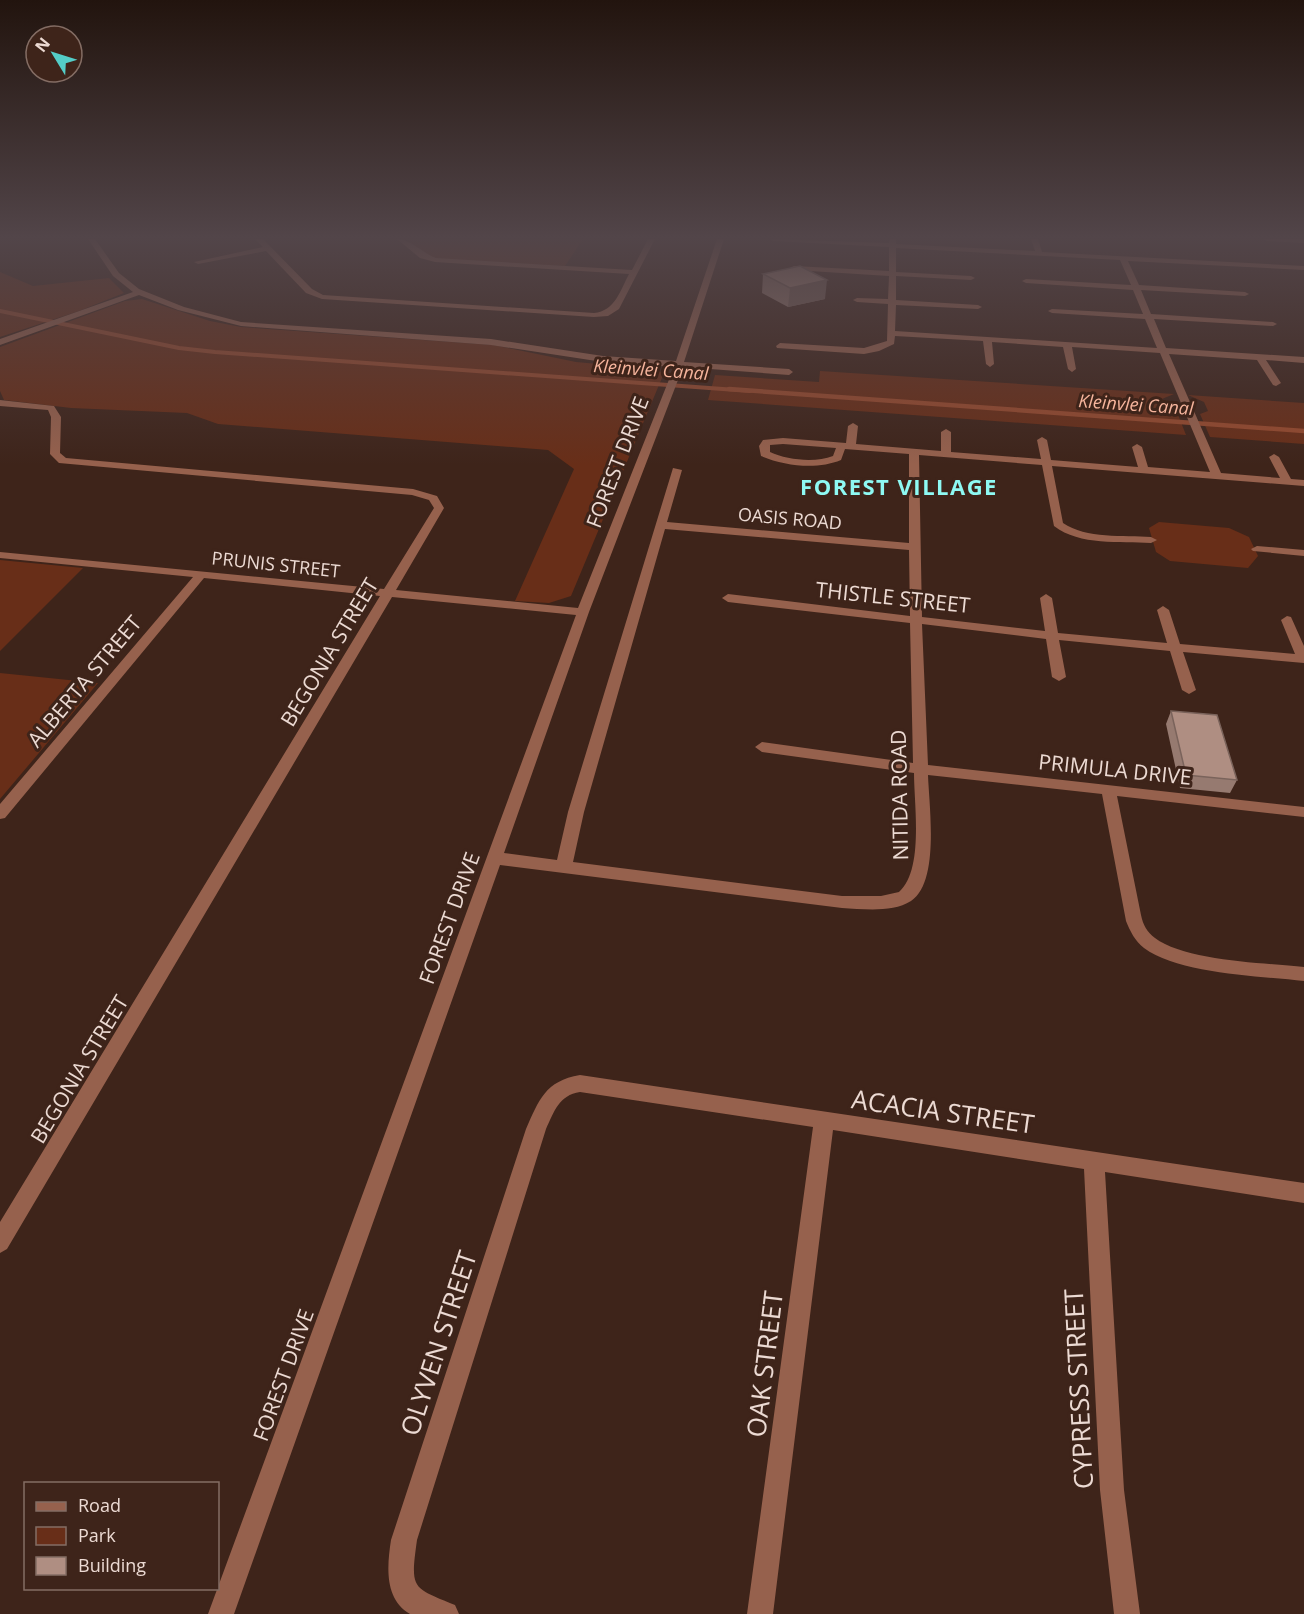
<svg xmlns="http://www.w3.org/2000/svg" width="1304" height="1614" viewBox="0 0 1304 1614" font-family="'Open Sans',sans-serif">
	<style>
		.green { fill: #682e18 }
		.lines { fill: none; stroke-linecap: round; stroke-linejoin: round }
		.stream-far1 { stroke: #964a2e; stroke-width: 4 }
		.stream { stroke: #964a2e; stroke-width: 4.5 }
		.minor { fill: #96614d; fill-rule: evenodd }
		.wall { fill: #967a70 }
		.shaded-wall { fill: #7a635b }
		.building { fill: #af8e82; stroke: #7a635b; stroke-width: 1.5 }
		.labels { text-anchor: middle; dominant-baseline: central; stroke-width: 6; stroke-linejoin: round; paint-order: stroke }
		.far-water-label { font-size: 18px; font-style: italic; fill: #f5b49c; stroke: #3e241a }
		.far-street-label { font-size: 18px; fill: #ecdad3; stroke: #3e241a }
		.street-label { font-size: 21px; fill: #ecdad3; stroke: #3e241a }
		.far-district-label { font-size: 22px; font-weight: bold; letter-spacing: 1.5px; fill: #8ef9f3; stroke: #3e241a }
		.near-street-label { font-size: 26px; fill: #ecdad3; stroke: #3e241a }
	</style>
	<rect width="100%" height="100%" fill="#3e241a"/>
	<path class="green" d="M406 239H583L565 266 441 259 428 256Z
		M0 272 33 286 109 278 124 293 79 311 0 337Z
		M142 299 210 321 241 327 493 345 576 362 653 369 664 373 571 596 549 603 515 601 574 469 548 450 218 424 187 413 71 408 4 400 0 391V347L125 301Z
		M820 371 1174 394 1162 399 1165 408 1177 412 1186 435 708 400 715 375 819 382Z
		M1188 395 1304 403V444L1210 437 1200 414 1208 411 1204 402Z
		M1159 522 1229 528 1249 537 1258 556 1248 568 1170 561 1156 552 1149 528Z
		M0 560 83 568 0 651Z
		M0 673 98 683 0 799Z"/>
	<g class="lines">
		<path class="stream-far1" d="M0 311 179 348 215 352 750 391"/>
		<path class="stream" d="M729 389 1304 431"/>
		<path class="minor" d="M88 239H95L119 273 139 289 184 307 241 322 491 339 603 356 676 361 717 239H724L684 362 789 369 793 372 789 375 683 367 589 612 504 853 557 860 568 812 673 468 682 470 667 522 909 543V454L845 449 841 460C817 470 785 466 761 456L759 446 763 440 783 438 846 443 848 426 853 423 858 426 856 444 941 451V432L946 429 951 432V452L1041 459 1037 440 1042 437 1047 440 1051 460 1138 467 1132 447 1137 444 1142 447 1148 467 1210 472 1160 353 1072 347 1076 369 1072 372 1068 369 1063 347 992 342 994 364 990 367 986 364 983 341 895 336 894 344 879 351 864 354 777 348 776 346 780 343 864 348 887 341 888 304 857 302 853 300 857 298 888 299 889 276 794 270 790 268 794 266 889 271V247L773 241 770 239 889 243 890 239H896V244L1035 251 1031 239H1038L1042 252 1304 266V270L1128 261 1139 285 1245 292 1249 294 1245 296 1141 290 1151 314 1273 322 1277 324 1273 326 1154 319 1166 348 1304 357V363L1266 360 1281 383 1276 386 1273 385 1257 360 1169 354 1221 473 1280 478 1269 457 1274 454 1279 457 1291 479 1304 480V486L1052 466 1063 523C1086 539 1124 535 1151 537L1157 540 1151 543C1120 541 1080 546 1054 526L1042 465 919 455 922 617 1045 631 1040 598 1046 594 1052 598 1058 633 1167 643 1157 610 1163 606 1169 610 1180 644 1295 654 1281 620 1287 616 1291 617 1304 646V663L1183 652 1196 690 1189 694 1182 690 1170 651 1059 640 1066 677 1059 681 1052 677 1046 639 922 624 928 765 1304 807V817L1117 796 1141 915C1143 925 1147 932 1155 938 1185 961 1266 963 1304 967V981C1261 976 1179 974 1144 948 1135 941 1130 931 1126 921L1102 794 928 775C929 805 940 882 911 901 892 913 863 909 842 908L500 865 234 1614H208L576 615 392 597 7 1249 0 1253V1222L380 596 204 578 5 818 0 819V804L193 577 0 558V552L384 589 434 508 429 500 412 495 59 463 50 454 51 417 48 410 0 406V400L54 406 61 417 60 453 66 458 413 489 437 496 444 508 396 590 578 608 674 367 603 362 491 345 241 326 178 310 139 295 0 345V339L133 292 113 276ZM896 248 1120 260 1131 285 1026 279 1022 281 1026 283 1133 290 1143 314 1052 309 1048 311 1052 313 1145 319 1157 348 895 331 896 305 978 309 982 307 978 305 896 300V276L971 280 975 278 971 276 896 272ZM783 444 836 448 833 456C815 463 787 460 770 452V445ZM665 529 909 550 910 616 728 594 722 598 728 602 910 623 913 763 762 742 755 747 762 752 914 773C914 805 924 870 899 892L881 896H842L573 862 584 812Z
			M255 239H263L312 289 323 295 594 313C615 311 620 291 629 274L435 262 420 258 397 239C411 239 422 253 436 258L632 270 648 239H655L619 309 608 316 594 317 322 299 306 293 266 251 198 264 194 262 263 247Z
			M1263 239H1304V243L1267 241Z
			M1257 546 1304 550V556L1253 551 1251 549Z
			M580 1075 1304 1183V1203L1105 1172 1124 1490 1140 1614H1114L1100 1490 1084 1169 833 1130 773 1614H747L813 1127 580 1092C559 1095 554 1112 546 1129L417 1540C410 1590 412 1587 455 1605L459 1614H410C384 1599 387 1566 391 1540L526 1129C539 1100 545 1081 580 1075Z"/>
	</g>
	<path class="wall" d="M763 274 825 299 788 307 762 293Z
		M1171 711 1237 780 1230 793 1180 788 1166 724Z"/>
	<path class="shaded-wall" d="M827 280 825 299 788 307 790 288Z"/>
	<path class="building" d="M800 266 827 280 790 288 763 274Z
		M1171 711 1217 715 1237 780 1186 775Z"/>
	<linearGradient id="sky" x2="0" y2="1"><stop stop-color="#22140e"/><stop offset="0.51" stop-color="#524549"/><stop offset="1" stop-color="#524549" stop-opacity="0"/></linearGradient>
	<rect width="1304" height="465" fill="url(#sky)"/>
	<g class="labels">
		<g class="far-water-label">
			<text transform="translate(651 369) rotate(4)">Kleinvlei Canal</text>
			<text transform="translate(1136 404) rotate(4)">Kleinvlei Canal</text>
		</g>
		<g class="far-street-label">
			<text transform="translate(790 518) rotate(5)">OASIS ROAD</text>
			<text transform="translate(276 564) rotate(6)">PRUNIS STREET</text>
		</g>
		<g class="street-label">
			<text transform="translate(617 462) rotate(-69)">FOREST DRIVE</text>
			<text transform="translate(893 597) rotate(6)">THISTLE STREET</text>
			<text transform="translate(329 652) rotate(-59)">BEGONIA STREET</text>
			<text transform="translate(84 681) rotate(-50)">ALBERTA STREET</text>
			<text transform="translate(1115 769) rotate(6)">PRIMULA DRIVE</text>
			<text transform="translate(899 795) rotate(-91)">NITIDA ROAD</text>
			<text transform="translate(449 918) rotate(-70)">FOREST DRIVE</text>
			<text transform="translate(79 1069) rotate(-59)">BEGONIA STREET</text>
			<text transform="translate(283 1375) rotate(-70)">FOREST DRIVE</text>
		</g>
		<g class="far-district-label">
			<text x="899" y="486">FOREST VILLAGE</text>
		</g>
		<g class="near-street-label">
			<text transform="translate(943 1111) rotate(8)">ACACIA STREET</text>
			<text transform="translate(438 1343) rotate(-72)">OLYVEN STREET</text>
			<text transform="translate(764 1364) rotate(-83)">OAK STREET</text>
			<text transform="translate(1078 1389) rotate(-93)">CYPRESS STREET</text>
		</g>
	</g>
	<rect x="24" y="1482" width="195" height="108" fill="#3e241a" stroke="#846d64" stroke-width="1.5"/>
	<rect x="36" y="1502" width="30" height="9" fill="#96614d" stroke="#846d64" stroke-width="1.5"/>
	<text x="78" y="1512" font-size="18" fill="#ecdad3">Road</text>
	<rect x="36" y="1527" width="30" height="18" fill="#682e18" stroke="#846d64" stroke-width="1.5"/>
	<text x="78" y="1542" font-size="18" fill="#ecdad3">Park</text>
	<rect x="36" y="1557" width="30" height="18" fill="#af8e82" stroke="#846d64" stroke-width="1.5"/>
	<text x="78" y="1572" font-size="18" fill="#ecdad3">Building</text>
	<g transform="translate(54 54) rotate(308)"><circle r="28" fill="#3e241a" stroke="#846d64" stroke-width="1.5"/>
	<path d="M0-4.5L10 22L0 15L-10 22Z" fill="#54cdc7"/>
	<text y="-9" font-size="16" font-weight="bold" text-anchor="middle" fill="#ecdad3">N</text>
	</g>
</svg>
